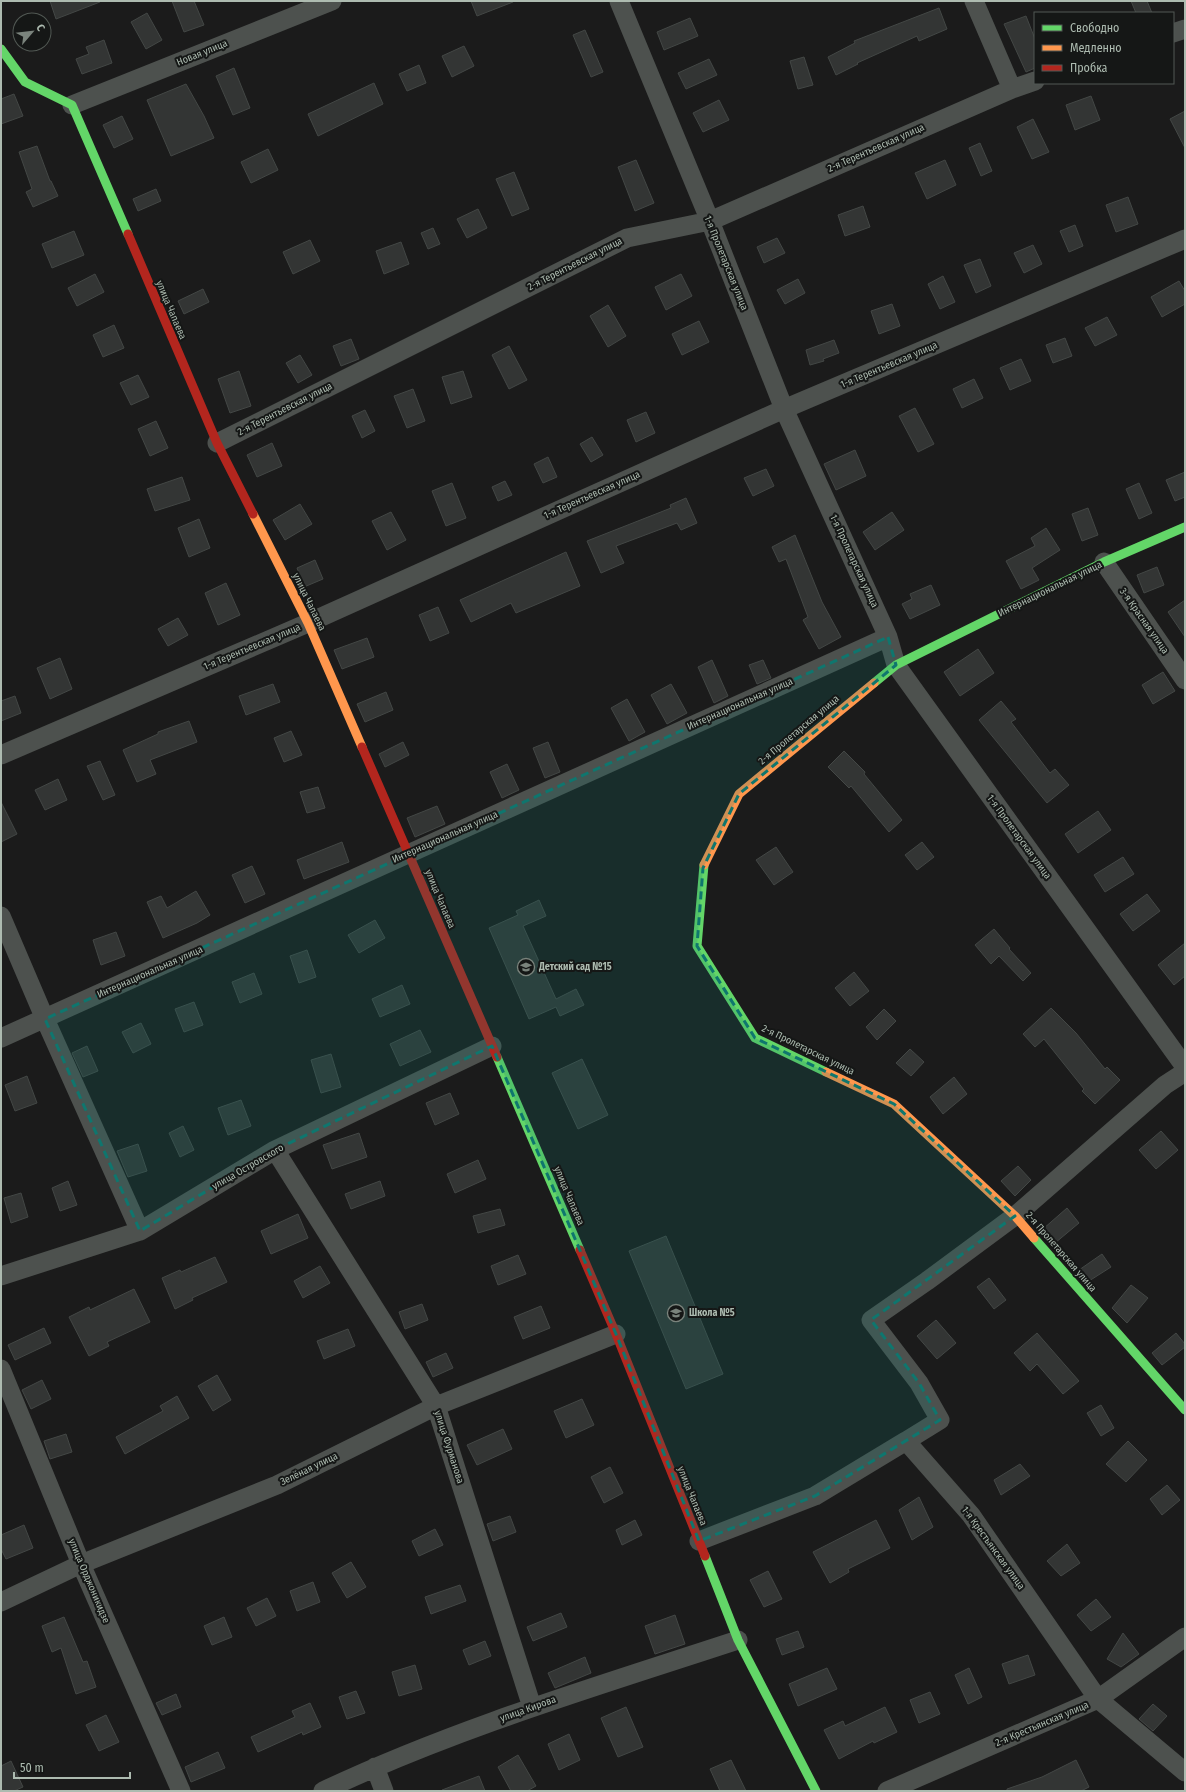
<svg xmlns="http://www.w3.org/2000/svg" width="1186" height="1792" viewBox="0 0 1186 1792" font-family="'Fira Sans Condensed',sans-serif">
	<style>
		.building { fill: #333534; stroke: #434745 }
		.lines { fill: none; stroke-linecap: round; stroke-linejoin: round }
		.street { stroke: #4d514e; stroke-width: 19 }
		.fast { stroke: #63d668; stroke-width: 9 }
		.slow { stroke: #ff974d; stroke-width: 9 }
		.jam { stroke: #b3261e; stroke-width: 9 }
		.marked { fill: #0f766e; fill-opacity: 0.2; stroke: #0f766e; stroke-width: 3; stroke-dasharray: 8 5; stroke-linejoin: round }
		.labels { text-anchor: middle; dominant-baseline: central; stroke-width: 4; stroke-linejoin: round; paint-order: stroke }
		.street-label { font-size: 10px; fill: #adbbb0; stroke: #151716 }
		.poi-label { font-size: 10px; font-weight: bold; fill: #adbbb0; stroke: #151716; text-anchor: start }
	</style>
	<rect width="100%" height="100%" fill="#1b1b1b"/>
	<path class="building" d="M50 1H100V2L56 19Z
		M172 1H194L204 25 184 32Z
		M471 1H513V2L477 16Z
		M1131 1H1147L1152 13H1136Z
		M939 8 947 29 919 41 917 36 857 63 858 64 836 75 828 57 855 43 854 41Z
		M147 13 162 40 146 49 131 22Z
		M1026 16 1035 39V68L1026 72 1004 24Z
		M690 18 698 36 664 50 657 32Z
		M585 30 603 72 591 77 573 35Z
		M104 40 112 63 82 74 76 59 89 54 86 47Z
		M464 46 474 66 452 77 442 56Z
		M804 57 813 85 798 89 790 61Z
		M709 59 717 75 686 89 678 73Z
		M419 65 426 83 407 91 399 74Z
		M234 68 250 108 233 115 216 76Z
		M374 83 383 104 318 136 308 114Z
		M186 84 204 116 214 138 171 156 147 100Z
		M14 94 23 116 1 124V99Z
		M1091 96 1100 120 1075 130 1066 105Z
		M719 100 729 120 703 132 693 113Z
		M1185 111V148L1170 119Z
		M122 116 133 139 114 148 103 125Z
		M1033 119 1049 152 1032 159 1017 127Z
		M980 143 992 171 981 176 969 148Z
		M37 146 50 181H51L58 196 33 207 26 192 32 189 19 152Z
		M268 149 278 170 251 183 241 162Z
		M636 160 654 203 635 211 618 167Z
		M945 160 956 185 927 199 915 173Z
		M514 172 529 209 512 216 496 179Z
		M156 189 161 201 138 211 133 199Z
		M1128 197 1138 224 1116 232 1106 205Z
		M863 206 870 227 845 236 838 215Z
		M478 209 487 228 467 238 457 219Z
		M1075 225 1083 246 1069 252 1060 231Z
		M433 228 440 244 428 249 421 233Z
		M74 231 84 255 52 268 42 244Z
		M777 238 785 253 764 263 757 247Z
		M310 240 320 261 293 274 283 252Z
		M401 242 409 264 384 274 376 251Z
		M1033 245 1042 264 1024 273 1014 253Z
		M980 259 991 286 976 293 964 265Z
		M95 274 104 292 77 306 68 288Z
		M681 274 692 296 666 310 655 287Z
		M943 276 955 302 940 309 928 284Z
		M798 279 805 293 785 304 777 290Z
		M1179 281 1185 291V304L1162 317 1151 297Z
		M203 289 209 302 184 314 178 301Z
		M892 304 900 326 879 334 871 311Z
		M608 305 626 336 608 347 590 316Z
		M1107 317 1117 335 1095 346 1085 328Z
		M699 321 709 342 682 355 672 334Z
		M114 325 124 348 103 357 93 335Z
		M1065 338 1072 356 1053 363 1046 345Z
		M351 339 359 359 341 366 333 346Z
		M834 340 839 353 823 359 824 361 810 365 806 350Z
		M509 346 527 380 509 389 492 355Z
		M300 355 312 375 298 383 286 363Z
		M1021 359 1031 381 1010 390 1000 368Z
		M239 371 251 406 230 413 218 379Z
		M463 371 472 397 451 404 442 377Z
		M138 375 149 397 131 405 120 383Z
		M974 379 983 398 962 408 953 389Z
		M413 389 425 421 407 428 394 396Z
		M915 408 934 444 918 452 899 416Z
		M365 410 375 431 362 438 352 416Z
		M646 412 655 433 636 442 627 420Z
		M156 421 168 448 150 456 138 429Z
		M592 437 603 455 591 462 580 444Z
		M272 443 282 466 257 477 247 455Z
		M855 450 866 476 836 490 824 464Z
		M548 457 557 477 543 483 534 464Z
		M766 469 774 486 753 496 744 478Z
		M1185 472V497L1175 501 1166 480Z
		M182 477 190 500 155 511 147 489Z
		M505 481 512 495 498 501 492 487Z
		M452 483 466 518 446 526 432 491Z
		M1139 483 1152 513 1139 519 1126 489Z
		M686 498 697 523 681 530 677 523 616 546 624 563 601 573 587 541 671 508 670 505Z
		M300 504 312 524 285 540 273 520Z
		M1088 508 1098 535 1082 541 1072 514Z
		M391 512 406 540 387 550 372 521Z
		M892 512 904 530 875 550 863 532Z
		M199 519 210 548 189 557 178 528Z
		M1046 528 1060 550 1032 568 1039 580 1021 589 1006 561 1035 546 1031 538Z
		M795 535 822 602 841 637 819 649 803 620 808 617 786 559 779 562 772 547Z
		M566 552 580 586 516 613 511 603 471 622 460 600Z
		M315 560 323 579 304 587 297 568Z
		M1157 567 1164 585 1144 593 1137 575Z
		M226 583 240 615 218 625 205 593Z
		M931 585 940 605 910 619 902 604 912 599 910 594Z
		M1185 600V637L1168 612Z
		M438 607 449 633 430 641 419 615Z
		M178 618 188 635 168 646 158 629Z
		M367 638 374 657 342 669 334 650Z
		M978 649 994 673 960 696 944 672Z
		M60 658 72 689 50 699 37 668Z
		M712 660 728 696 714 703 698 667Z
		M763 660 771 678 757 684 749 665Z
		M1163 672 1175 691 1153 704 1142 685Z
		M273 684 280 702 246 715 239 696Z
		M671 684 687 713 667 724 651 695Z
		M386 692 393 710 365 722 357 704Z
		M15 696 21 713 1 721V701Z
		M627 699 645 732 629 741 611 708Z
		M1001 701 1016 719 1011 722 1050 773 1055 769 1069 785 1047 803 979 720Z
		M189 721 197 742 150 760 156 774 137 782 123 750 158 734V732Z
		M291 731 302 755 284 762 274 738Z
		M403 742 409 755 385 767 379 754Z
		M548 742 560 772 545 778 533 748Z
		M844 751 865 772 864 774 902 820 889 832 851 786 849 788 828 767Z
		M100 761 115 795 103 800 87 766Z
		M507 764 519 790 502 798 490 772Z
		M58 779 67 800 45 810 35 790Z
		M318 787 325 808 307 813 300 792Z
		M1 802 17 834 1 842Z
		M437 806 445 824 415 837 407 818Z
		M1098 811 1111 830 1078 853 1065 834Z
		M342 842 349 862 304 879 297 860Z
		M922 842 934 857 917 870 905 855Z
		M776 847 793 872 774 885 756 860Z
		M1123 857 1134 874 1105 892 1094 875Z
		M252 866 265 894 245 903 232 875Z
		M196 891 210 915 197 923 163 938 147 902 161 896 167 908Z
		M1147 894 1160 911 1133 931 1120 914Z
		M539 900 546 916 523 926 556 999 576 989 584 1005 560 1016 556 1007 529 1019 489 928 518 915 516 911Z
		M375 920 385 938 359 953 348 935Z
		M994 929 1010 948 1009 949 1031 973 1023 981 999 956 991 964 975 945Z
		M116 932 125 956 101 965 93 940Z
		M1185 943V976L1174 985 1158 965Z
		M307 950 316 977 299 983 290 956Z
		M854 972 869 991 850 1006 835 988Z
		M254 973 262 994 240 1003 232 982Z
		M402 985 410 1004 380 1017 372 999Z
		M194 1002 203 1025 184 1032 175 1009Z
		M1051 1008 1076 1033 1105 1069 1107 1067 1120 1080 1095 1104 1082 1091 1084 1089 1044 1039 1035 1047 1023 1034Z
		M884 1009 896 1021 877 1040 866 1027Z
		M141 1023 151 1044 133 1053 122 1032Z
		M420 1030 431 1052 400 1066 390 1044Z
		M87 1046 98 1071 83 1077 72 1053Z
		M910 1049 924 1062 911 1076 896 1063Z
		M331 1054 341 1087 321 1093 311 1060Z
		M582 1059 608 1115 578 1129 552 1073Z
		M27 1076 37 1103 15 1111 5 1085Z
		M954 1077 967 1094 943 1114 930 1097Z
		M450 1093 459 1114 435 1125 426 1103Z
		M241 1100 251 1126 228 1135 218 1108Z
		M183 1126 194 1150 180 1157 169 1133Z
		M1161 1131 1178 1150 1156 1169 1139 1150Z
		M359 1133 367 1157 332 1169 323 1145Z
		M138 1144 147 1171 128 1177 117 1151Z
		M478 1160 486 1179 455 1193 447 1174Z
		M1018 1166 1031 1180 1015 1196 1001 1181Z
		M68 1181 77 1205 60 1211 52 1188Z
		M380 1181 385 1196 351 1209 345 1194Z
		M21 1193 28 1217 11 1223 4 1198Z
		M1067 1208 1079 1223 1055 1243 1043 1229Z
		M500 1209 505 1225 478 1233 473 1216Z
		M298 1214 308 1238 271 1254 261 1231Z
		M666 1236 723 1374 686 1389 629 1251Z
		M1102 1254 1111 1267 1089 1281 1079 1270Z
		M518 1255 526 1274 498 1285 491 1266Z
		M215 1257 227 1282 192 1298 193 1300 175 1309 162 1278 180 1270 181 1272Z
		M320 1266 330 1283 303 1298 294 1281Z
		M989 1278 1006 1300 994 1309 977 1287Z
		M1131 1285 1148 1298 1127 1323 1112 1308Z
		M134 1289 150 1322 107 1342 109 1346 89 1356 69 1317 89 1307 90 1310Z
		M422 1304 428 1320 405 1329 399 1312Z
		M541 1306 550 1328 523 1339 514 1317Z
		M936 1320 956 1343 937 1359 917 1336Z
		M44 1328 51 1343 15 1360 8 1345Z
		M348 1329 355 1346 324 1359 317 1341Z
		M1037 1333 1079 1381 1063 1394 1037 1364 1030 1371 1014 1353Z
		M1176 1333 1185 1344V1347L1162 1365 1152 1353Z
		M446 1353 453 1368 433 1377 426 1362Z
		M217 1375 231 1400 213 1411 198 1386Z
		M42 1380 51 1399 31 1409 22 1390Z
		M177 1396 189 1418 125 1454 116 1437 163 1411 160 1406Z
		M582 1399 594 1425 566 1438 554 1411Z
		M1101 1405 1114 1428 1101 1436 1087 1413Z
		M503 1429 512 1449 477 1465 467 1445Z
		M66 1434 72 1452 50 1459 44 1441Z
		M1128 1441 1147 1460 1126 1482 1106 1464Z
		M1020 1464 1030 1476 1001 1495 994 1480Z
		M610 1467 623 1493 604 1503 591 1477Z
		M1167 1485 1180 1500 1162 1515 1150 1499Z
		M919 1497 933 1527 912 1540 899 1510Z
		M510 1516 516 1532 493 1541 487 1524Z
		M635 1520 642 1535 622 1545 616 1530Z
		M876 1520 890 1548 848 1569 849 1572 830 1583 813 1552Z
		M24 1525 33 1548 6 1559 1 1549V1535Z
		M435 1529 443 1545 419 1556 412 1541Z
		M1067 1544 1080 1563 1061 1576 1047 1561Z
		M351 1562 366 1587 347 1598 332 1573Z
		M768 1571 782 1599 764 1607 750 1580Z
		M313 1582 320 1602 297 1611 290 1591Z
		M460 1585 466 1601 431 1614 425 1597Z
		M267 1598 276 1616 256 1626 247 1608Z
		M1096 1599 1111 1617 1091 1631 1077 1615Z
		M561 1613 567 1627 533 1641 527 1627Z
		M675 1615 685 1644 655 1654 645 1626Z
		M64 1617 83 1662 87 1661 96 1687 76 1694 61 1648 52 1652 42 1626Z
		M224 1617 232 1637 212 1645 204 1626Z
		M798 1631 804 1647 782 1655 776 1639Z
		M1123 1633 1139 1654 1121 1667 1107 1659Z
		M485 1641 491 1656 469 1665 463 1650Z
		M1028 1655 1035 1675 1009 1684 1002 1664Z
		M585 1657 591 1673 555 1688 548 1673Z
		M415 1665 422 1689 399 1696 392 1672Z
		M827 1668 837 1689 798 1706 789 1684Z
		M969 1668 982 1697 968 1704 955 1675Z
		M356 1691 365 1713 347 1719 339 1697Z
		M930 1692 940 1714 919 1723 910 1700Z
		M176 1694 181 1707 162 1715 156 1703Z
		M310 1703 321 1727 303 1735 302 1732 258 1752 251 1737 295 1717 292 1711Z
		M1153 1704 1167 1716 1153 1731 1139 1719Z
		M626 1707 643 1747 618 1757 601 1718Z
		M885 1707 897 1732 874 1743 873 1741 839 1759 824 1730 843 1721 845 1726Z
		M106 1715 119 1742 99 1751 86 1725Z
		M569 1734 580 1760 559 1770 548 1744Z
		M218 1752 225 1768 191 1782 185 1767Z
		M518 1755 536 1786 527 1791H511L498 1767Z
		M731 1760 746 1791H720L710 1769Z
		M1076 1760 1089 1787 1081 1791H1007V1789L1042 1777Z
		M11 1761 23 1787 14 1791H1V1766Z
		M479 1776 485 1791H442V1790Z"/>
	<g class="lines">
		<path class="street" d="M619 1 710 221 784 409 888 637 896 665 1185 1067
			M974 1 1012 89
			M1173 33 1185 29
			M72 105 332 1
			M217 443 627 238 710 221 1012 89 1035 81
			M1104 562 1185 680
			M1 755 308 623 784 409 1185 239
			M1 916 45 1019 140 1231
			M1 1038 888 637
			M275 1150 436 1406 532 1707
			M1 1276 140 1231 275 1150 492 1046
			M1 1369 81 1564 181 1791
			M906 1441 940 1420 919 1383 871 1320 927 1281 1015 1216 1165 1085 1185 1072
			M699 1541 815 1496 906 1441 971 1515 1098 1699 1185 1772
			M1 1602 81 1564 277 1485 436 1406 616 1334
			M375 1767 384 1791
			M323 1791C456 1728 598 1686 738 1640
			M887 1791 1098 1699 1185 1637"/>
		<path class="fast" d="M1 49 25 82 72 105 128 234
			M874 683 896 665 1104 562 1185 527
			M704 865 697 946 755 1038 826 1072
			M497 1057 580 1250
			M1034 1238 1185 1410
			M705 1556 738 1640 816 1791"/>
		<path class="slow" d="M253 514 308 623 362 747
			M704 865 739 794 874 683
			M826 1072 894 1104 1015 1216 1034 1238"/>
		<path class="jam" d="M128 234 217 443 253 514
			M362 747 497 1057
			M580 1250 616 1334 705 1556"/>
	</g>
	<path class="marked" d="M888 637 896 665 739 794 703 868 697 946 755 1038 894 1104 1015 1216 871 1320 919 1383 940 1420 815 1496 699 1541 616 1334 492 1046 275 1150 140 1231 45 1019Z"/>
	<defs>
		<g id="school-ring" transform="scale(0.9)"><circle r="9.5" fill="#151716" stroke="#7a837c" stroke-width="1.5"/><path d="M0-5L7-2L0 1L-7-2ZM-4 1L0 2.5L4 1V4Q0 6-4 4Z" fill="#7a837c"/></g>
	</defs>
	<g fill-rule="evenodd">
		<use href="#school-ring" x="526" y="967"/>
		<use href="#school-ring" x="676" y="1313"/>
	</g>
	<g class="labels">
		<g class="street-label">
			<text transform="translate(202 53) rotate(-22)">Новая улица</text>
			<text transform="translate(876 148) rotate(-24)">2-я Терентьевская улица</text>
			<text transform="translate(726 263) rotate(68)">1-я Пролетарская улица</text>
			<text transform="translate(575 264) rotate(-27)">2-я Терентьевская улица</text>
			<text transform="translate(171 310) rotate(67)">улица Чапаева</text>
			<text transform="translate(889 365) rotate(-23)">1-я Терентьевская улица</text>
			<text transform="translate(285 409) rotate(-27)">2-я Терентьевская улица</text>
			<text transform="translate(592 495) rotate(-24)">1-я Терентьевская улица</text>
			<text transform="translate(854 561) rotate(65)">1-я Пролетарская улица</text>
			<text transform="translate(1050 589) rotate(-26)">Интернациональная улица</text>
			<text transform="translate(309 602) rotate(64)">улица Чапаева</text>
			<text transform="translate(1144 621) rotate(55)">3-я Красная улица</text>
			<text transform="translate(252 647) rotate(-23)">1-я Терентьевская улица</text>
			<text transform="translate(740 704) rotate(-24)">Интернациональная улица</text>
			<text transform="translate(799 730) rotate(-40)">2-я Пролетарская улица</text>
			<text transform="translate(445 837) rotate(-24)">Интернациональная улица</text>
			<text transform="translate(1019 837) rotate(54)">1-я Пролетарская улица</text>
			<text transform="translate(440 899) rotate(67)">улица Чапаева</text>
			<text transform="translate(150 972) rotate(-24)">Интернациональная улица</text>
			<text transform="translate(808 1050) rotate(26)">2-я Пролетарская улица</text>
			<text transform="translate(248 1167) rotate(-30)">улица Островского</text>
			<text transform="translate(569 1196) rotate(67)">улица Чапаева</text>
			<text transform="translate(1061 1252) rotate(49)">2-я Пролетарская улица</text>
			<text transform="translate(449 1447) rotate(72)">улица Фурманова</text>
			<text transform="translate(309 1469) rotate(-26)">Зелёная улица</text>
			<text transform="translate(692 1496) rotate(68)">улица Чапаева</text>
			<text transform="translate(993 1548) rotate(54)">1-я Крестьянская улица</text>
			<text transform="translate(89 1581) rotate(67)">улица Орджоникидзе</text>
			<text transform="translate(528 1709) rotate(-20)">улица Кирова</text>
			<text transform="translate(1042 1724) rotate(-23)">2-я Крестьянская улица</text>
		</g>
		<g class="poi-label">
			<text x="539" y="967">Детский сад №15</text>
			<text x="689" y="1313">Школа №5</text>
		</g>
	</g>
	<rect width="1186" height="1792" fill="none" stroke="#adbbb0" stroke-width="4"/>
	<rect x="1034" y="12" width="140" height="72" fill="#151716" stroke="#525954"/>
	<rect x="1042" y="25" width="20" height="6" fill="#63d668" stroke="#525954"/>
	<text x="1070" y="32" font-size="12" fill="#adbbb0">Свободно</text>
	<rect x="1042" y="45" width="20" height="6" fill="#ff974d" stroke="#525954"/>
	<text x="1070" y="52" font-size="12" fill="#adbbb0">Медленно</text>
	<rect x="1042" y="65" width="20" height="6" fill="#b3261e" stroke="#525954"/>
	<text x="1070" y="72" font-size="12" fill="#adbbb0">Пробка</text>
	<g transform="translate(32 32) rotate(62)"><circle r="19" fill="#151716" stroke="#525954"/>
	<path d="M0-3L7 15L0 10L-7 15Z" fill="#7a837c"/>
	<text y="-6" font-size="11" font-weight="bold" text-anchor="middle" fill="#adbbb0">С</text>
	</g>
	<path d="M14 1772v6h116v-6" fill="none" stroke="#adbbb0" stroke-width="2"/>
	<text x="20" y="1772" font-size="12" fill="#adbbb0" stroke="#151716" stroke-width="3" paint-order="stroke">50 m</text>
</svg>
